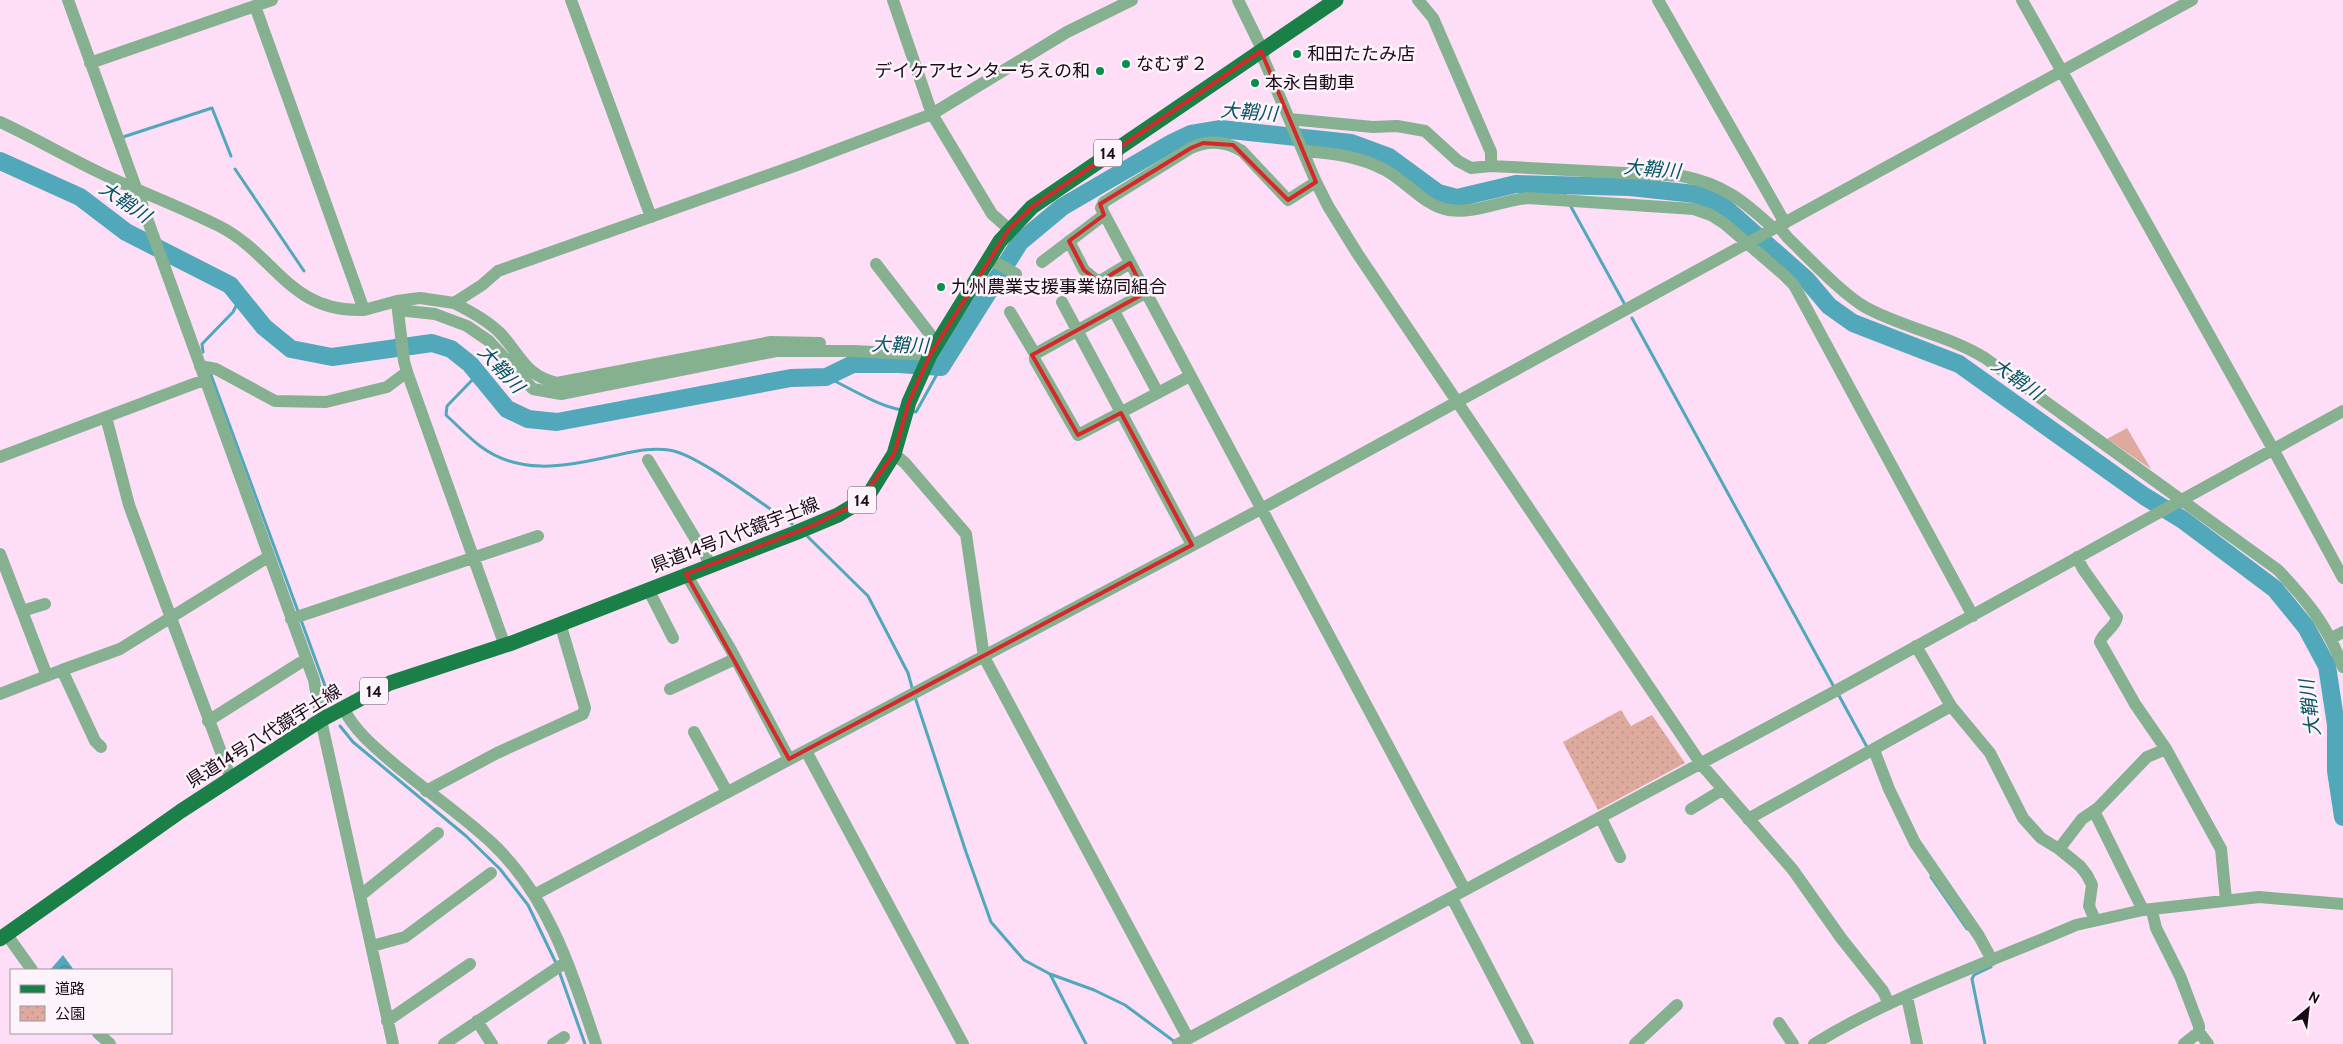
<svg xmlns="http://www.w3.org/2000/svg" width="2343" height="1044" viewBox="0 0 2343 1044" font-family="Cabin,'Noto Sans JP',sans-serif">
	<style>
		.green { fill: #deaa9e }
		.park { fill: url(#park-dots) }
		.water { fill: url(#water-waves) }
		.lines { fill: none; stroke-linecap: round; stroke-linejoin: round }
		.stream { stroke: #50a8ba; stroke-width: 3 }
		.river { stroke: #50a8ba; stroke-width: 18 }
		.minor { stroke: #85b191; stroke-width: 12 }
		.major { stroke: #1a8047; stroke-width: 15 }
		.marked { fill: none; stroke: #d62828; stroke-width: 4; stroke-linejoin: round }
		.poi-dot { fill: #078e4c; stroke: #fdf3fb; stroke-width: 2 }
		.labels { text-anchor: middle; dominant-baseline: central; stroke-width: 5; stroke-linejoin: round; paint-order: stroke }
		.shield { fill: #fdf3fb; stroke: #5e4f5b; stroke-width: 1 }
		.shield-label { font-size: 16px; font-weight: bold; fill: #1a0917 }
		.poi-label { font-size: 18px; fill: #1a0917; stroke: #fdf3fb; text-anchor: start }
		.street-label { font-size: 18px; fill: #1a0917; stroke: #fdf3fb }
		.water-label { font-size: 19px; font-style: italic; fill: #045461; stroke: #fdf3fb }
	</style>
	<defs>
		<pattern id="park-dots" width="8" height="8" patternUnits="userSpaceOnUse" patternTransform="scale(1.25)"><rect width="8" height="8" fill="#deaa9e"/><path d="M2 2h.1M6 6h.1" fill="none" stroke="#be9187" stroke-width="1.8" stroke-linecap="round"/></pattern>
		<pattern id="water-waves" width="16" height="10" patternUnits="userSpaceOnUse" patternTransform="scale(1.25)"><rect width="16" height="10" fill="#50a8ba"/><path d="M0 5q4-4 8 0t8 0" fill="none" stroke="#428796"/></pattern>
	</defs>
	<rect width="100%" height="100%" fill="#fddef6"/>
	<path class="green" d="M2127 428 2151 469 2107 439Z"/>
	<path class="park" d="M1621 710 1631 726 1652 715 1685 763 1598 810 1563 742Z"/>
	<path class="water" d="M63 955 74 970H50Z"/>
	<g class="lines">
		<path class="stream" d="M123 137 212 108 231 156
			M235 169 304 271
			M1561 186 1566 197
			M1570 205 1624 303
			M1632 318 1834 687
			M203 352 202 344 233 312 240 298
			M478 374 447 406 446 415C457 425 468 437 480 446 520 476 564 466 608 457 628 453 648 447 669 450 696 453 766 507 792 524
			M211 375 299 614
			M826 377C851 388 875 405 902 410
			M911 411 916 412 941 367
			M808 537 868 596 908 673 913 691
			M301 620 328 694
			M1837 692 1867 747
			M915 697 966 852 991 922 1024 960 1050 974 1094 990 1125 1005 1175 1042
			M340 726 353 742 466 836 500 869 528 905 556 963
			M1931 877 1967 929
			M559 971 585 1044
			M1050 974 1086 1044
			M1985 1044 1972 979 1974 975 1991 967 1990 965"/>
		<path class="river" d="M0 161 80 197 126 232 230 285 264 327 291 349 332 357 432 343 451 349 470 364 507 409 528 419 557 422 791 378 826 377 853 364H899L941 367 1020 242 1062 207 1170 144 1191 134 1221 129 1351 143 1389 157 1438 193 1457 198 1516 184 1630 187 1695 194 1721 204 1807 280 1829 306 1853 323 1959 364 2144 496 2183 520 2275 589 2306 627 2327 666 2336 725V771L2343 817"/>
		<path class="minor" d="M68 0 314 680 321 720 393 1044
			M571 0 651 217
			M893 0 932 114 992 214 1009 229
			M1238 0 1259 43 1264 60 1316 182 1328 206 1357 253 1701 764 1793 870 1841 938 1883 991 1889 1004
			M1418 0 1433 18 1491 152V166
			M1658 0 1785 223
			M2022 0 2273 449 2343 578
			M255 6 364 310 397 301 420 298 454 303 482 285 498 271 797 165 932 114 1067 32 1132 0
			M90 63 272 0
			M1289 119 1373 127 1397 126 1425 131 1458 161 1471 168 1491 166 1682 176C1723 184 1744 201 1773 228
			M0 122C41 141 80 165 122 183 154 197 187 210 219 226 276 255 289 313 364 310
			M1304 151C1332 153 1359 156 1385 170 1406 181 1424 206 1449 210 1475 214 1502 200 1528 198L1694 209 1711 215 1725 224 1785 276 1794 285 1973 616
			M1316 182 1288 200 1242 151C1225 141 1208 140 1191 148L1104 202 1101 208 1465 890
			M1778 226 1788 238C1810 259 1840 292 1865 307 1903 328 1948 335 1985 358L2278 570C2308 602 2327 625 2343 667
			M1069 241 1084 270 1096 280H1102L1130 263
			M990 259 1016 274
			M1042 262 1104 215
			M876 264 933 338 940 340
			M1062 302 1192 545
			M397 303 404 361 407 372 505 646
			M454 303C470 311 487 320 500 333 521 355 524 375 557 383L771 342 820 343
			M398 310 435 314 467 326 489 341 533 389 561 394 776 351H854L930 355
			M1114 311 1158 393
			M1010 312 1035 354V360L1078 435 1190 376
			M1035 354 1145 293
			M200 366 216 369 275 401 326 402 387 387 407 372
			M106 417 129 505 231 779
			M894 454 905 463 966 534 984 657 1188 1038
			M0 457 204 380
			M648 460 711 565
			M0 554 47 676
			M686 574 731 650 789 759
			M648 589 673 638
			M22 611 45 604
			M291 619 538 536
			M2332 638 2343 632
			M1916 646 1951 706 1990 753 2023 818 2041 838 2059 849 2080 866 2087 875 2092 885 2089 906 2095 920
			M62 670 120 649 268 557
			M670 689 735 659
			M0 694 62 670 95 741 101 747
			M343 708C355 731 373 746 393 763 426 791 462 815 493 844 549 897 572 973 596 1044
			M208 721 306 659
			M694 732 727 792
			M2166 749 2221 849 2226 900
			M1874 750 1889 789 1915 843 1979 936 1992 960
			M806 751 963 1044
			M426 791 497 753 583 714 585 708 560 623
			M1691 809 1722 790
			M2094 811 2143 910
			M1601 818 1620 857
			M1748 819 1951 706
			M2059 849 2082 819 2098 808 2147 757 2166 749 2135 704 2100 642C2103 632 2115 628 2117 617L2083 569 2077 557
			M361 895 438 833
			M534 895 1261 509 2192 0
			M1452 898 1528 1044
			M2152 911 2156 928 2180 976 2199 1026V1032L2208 1044
			M7 935 32 970
			M372 946 405 937 491 873
			M1907 997 1917 1044
			M387 1021 470 964
			M477 1021 492 1044
			M1779 1023 1793 1044
			M98 1033 110 1044
			M444 1044 566 962
			M553 1044 564 1037
			M1178 1044 1830 694 2343 411
			M1635 1044 1677 1005
			M1814 1044C1895 994 1988 963 2076 925L2143 910 2259 897 2343 904
			M2184 1044 2199 1032"/>
		<path class="major" d="M0 939 181 811 321 720 390 683 512 643 795 533 838 515 858 503 871 491 894 454 909 402 930 355 1000 241 1032 207 1336 0"/>
	</g>
	<path class="marked" d="M1261 51 1316 182 1288 200 1233 145 1203 143 1191 148 1100 204 1104 215 1069 241 1084 270 1099 282 1130 263 1145 293 1032 355 1078 435 1121 413 1192 545 789 759 686 574 812 526 858 503 894 454 909 402 930 355 1009 229 1032 207Z"/>
	<g class="poi-dot">
		<circle cx="1297" cy="54" r="5"/>
		<circle cx="1126" cy="64" r="5"/>
		<circle cx="1100" cy="71" r="5"/>
		<circle cx="1255" cy="83" r="5"/>
		<circle cx="941" cy="287" r="5"/>
	</g>
	<g class="labels">
		<g class="shield">
			<rect x="1094" y="139.5" width="28" height="27" rx="4"/>
			<rect x="848" y="486.5" width="28" height="27" rx="4"/>
			<rect x="360" y="677.5" width="28" height="27" rx="4"/>
		</g>
		<g class="shield-label">
			<text x="1108" y="153">14</text>
			<text x="862" y="500">14</text>
			<text x="374" y="691">14</text>
		</g>
		<g class="poi-label">
			<text x="1307" y="54">和田たたみ店</text>
			<text x="1136" y="64">なむず２</text>
			<text x="1090" y="71" text-anchor="end">デイケアセンターちえの和</text>
			<text x="1265" y="83">本永自動車</text>
			<text x="951" y="287">九州農業支援事業協同組合</text>
		</g>
		<g class="street-label">
			<text transform="translate(735 535) rotate(-21)">県道14号八代鏡宇土線</text>
			<text transform="translate(264 736) rotate(-32)">県道14号八代鏡宇土線</text>
		</g>
		<g class="water-label">
			<text transform="translate(1249 112) rotate(4)">大鞘川</text>
			<text transform="translate(1652 169) rotate(5)">大鞘川</text>
			<text transform="translate(125 202) rotate(34)">大鞘川</text>
			<text transform="translate(900 345) rotate(2)">大鞘川</text>
			<text transform="translate(501 369) rotate(47)">大鞘川</text>
			<text transform="translate(2017 379) rotate(35)">大鞘川</text>
			<text transform="translate(2310 708) rotate(-97)">大鞘川</text>
		</g>
	</g>
	<rect x="10" y="969" width="162" height="65" fill="#fdf3fb" stroke="#a295a0"/>
	<rect x="20" y="985" width="25" height="8" fill="#1a8047" stroke="#a295a0"/>
	<text x="55" y="994" font-size="15" fill="#1a0917">道路</text>
	<rect x="20" y="1006" width="25" height="15" fill="url(#park-dots)" stroke="#a295a0"/>
	<text x="55" y="1019" font-size="15" fill="#1a0917">公園</text>
	<g transform="translate(2308 1009) rotate(28)" stroke="#fdf3fb" stroke-width="4" paint-order="stroke">
	<path d="M0-4L9 19L0 12L-9 19Z" fill="#1a0917"/>
	<text y="-8" font-size="14" font-weight="bold" text-anchor="middle" fill="#1a0917">N</text>
	</g>
</svg>
